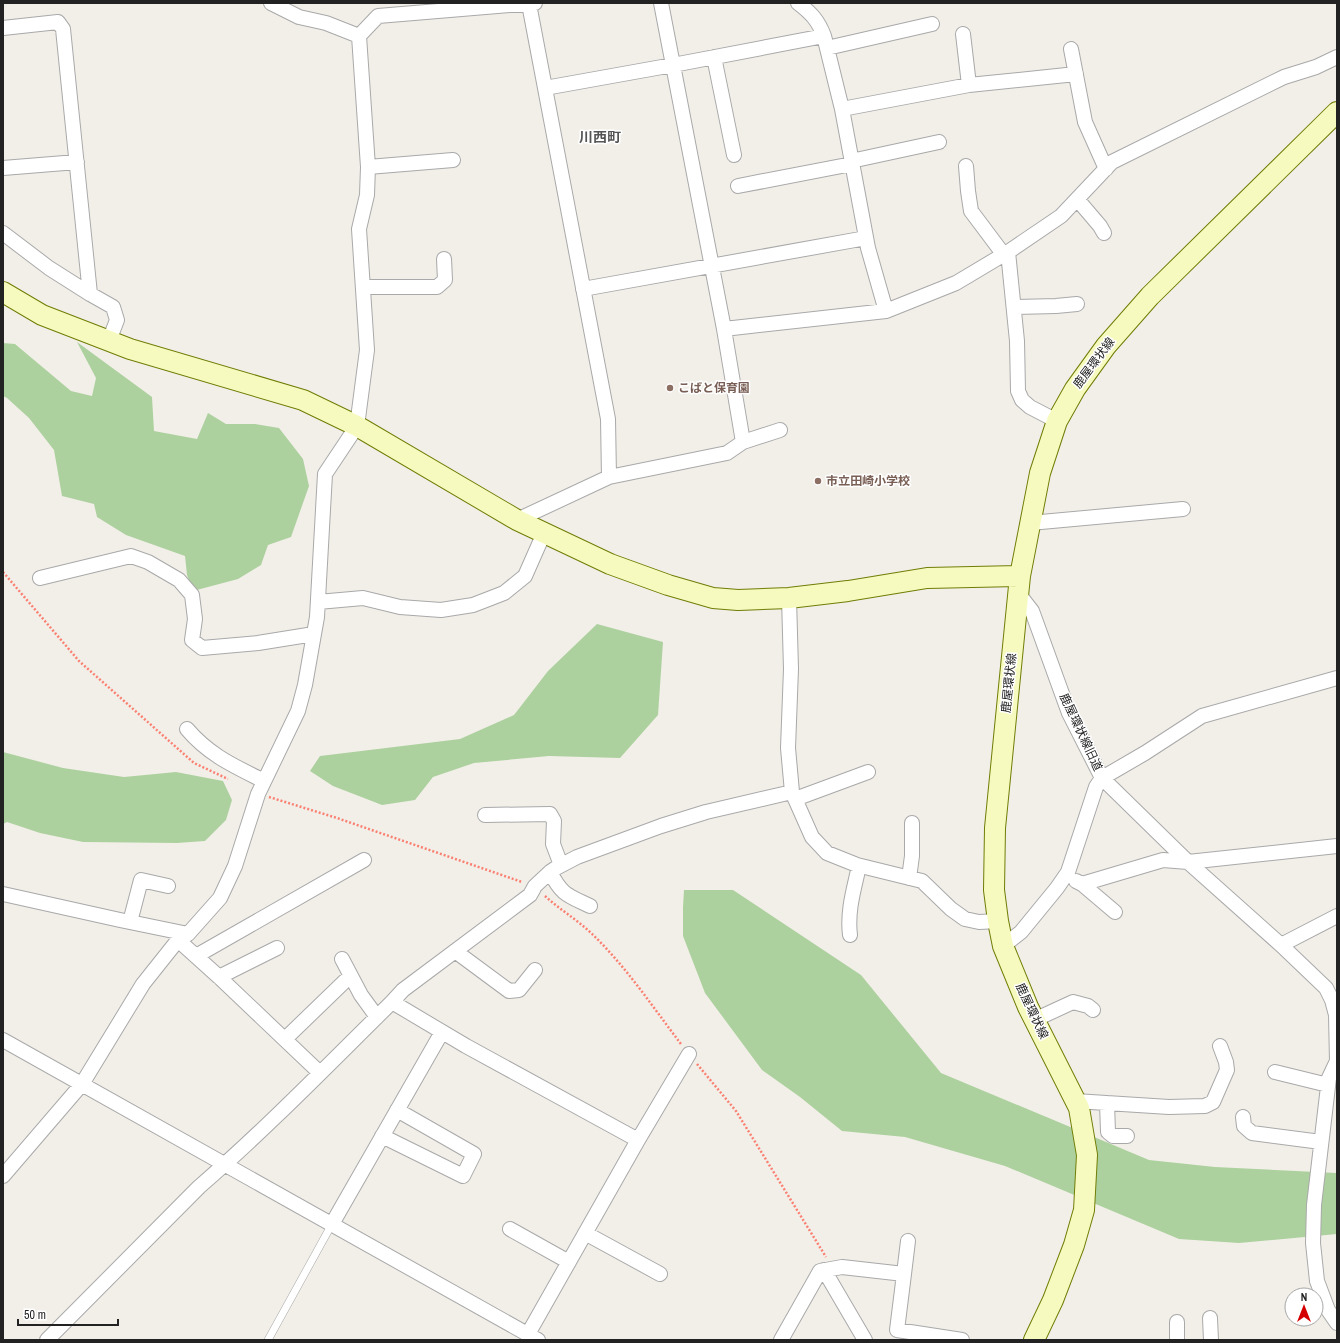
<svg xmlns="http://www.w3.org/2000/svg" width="1340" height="1343" viewBox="0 0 1340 1343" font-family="'Archivo Narrow','Noto Sans JP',sans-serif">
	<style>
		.forest { fill: #add19e }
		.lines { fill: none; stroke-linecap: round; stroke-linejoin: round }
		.lane-casing { stroke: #a9a9a9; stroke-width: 8 }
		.street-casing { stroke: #a9a9a9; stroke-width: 16 }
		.secondary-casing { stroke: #707d05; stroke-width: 22 }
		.path { stroke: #fa8072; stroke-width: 2.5; stroke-dasharray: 2 2; stroke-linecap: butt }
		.lane { stroke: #fff; stroke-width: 7 }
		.street { stroke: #fff; stroke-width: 14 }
		.secondary { stroke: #f7fabf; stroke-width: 20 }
		.education-dot { fill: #8d6e63; stroke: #fff; stroke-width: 1.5 }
		.labels { text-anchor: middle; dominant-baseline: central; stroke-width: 3; stroke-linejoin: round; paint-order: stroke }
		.street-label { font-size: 12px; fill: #222; stroke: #fff }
		.education-label { font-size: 12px; font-weight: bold; fill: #785e54; stroke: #fff; text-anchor: start }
		.quarter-label { font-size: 14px; font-weight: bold; fill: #555; stroke: #fff }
	</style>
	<rect width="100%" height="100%" fill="#f2efe9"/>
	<path class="forest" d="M77 342 152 397 154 431 197 439 208 413 226 424H255L279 428 303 459 309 486 291 537 268 545 261 565 238 579 193 591 187 575 185 556 126 535 97 517 94 504 62 496 54 450 29 418 7 398 3 396V343L15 344 71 391 92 396 96 378Z
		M597 624 663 642 658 715 620 758 549 756 474 763 433 777 415 800 382 805 333 786 310 771 320 756 460 739 514 715 548 671Z
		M3 752 63 768 124 777 176 772 223 781 232 800 226 820 205 841 177 843 83 842 40 833 7 822 3 824Z
		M684 890H733L861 975 941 1073 1149 1160 1215 1167 1337 1173V1234L1239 1243 1179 1239 1005 1166 905 1137 842 1131 800 1097 762 1070 705 993 683 936V907Z"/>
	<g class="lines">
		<g class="lane-casing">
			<path id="lane" d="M268 1340 332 1224"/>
		</g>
		<g class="street-casing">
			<path id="street" d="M271 3 299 17 326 23 359 36
				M798 3C811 13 818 20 824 36L842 109 868 248 886 311
				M529 4 608 419 609 477
				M3 28 58 22 63 29 90 294
				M827 48 932 24
				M1071 49 1085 122 1106 169
				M714 57 734 155
				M969 85 1076 74
				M545 88 673 65 824 36
				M842 109 969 85 963 34
				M851 161 939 142
				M966 166 968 191 971 211 1004 255
				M368 167 453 160
				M3 168 77 162
				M738 186 852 164
				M1077 199 1100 226 1104 233
				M3 233 49 268 90 294 113 307 117 320 109 341
				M1008 252 1017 341 1018 391 1022 400 1030 407 1057 421
				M363 287H437L445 280 444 259
				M583 289 866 238
				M1014 307 1056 306 1077 304
				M724 329 886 311 956 283 1008 252 1061 216 1112 162 1284 77 1316 67 1337 57
				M743 442 780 430
				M517 520 609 477 727 453 743 442 724 329 661 3
				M1030 523 1183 509
				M40 578 131 556 148 562 179 580 192 595 195 619 192 640 202 648 258 643 314 634
				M1018 593 1032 611 1069 713 1102 778 1188 862 1281 945 1337 916
				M789 598 791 669 788 748 792 792 812 837 827 853 857 865 922 881 951 909 965 919 979 922 998 921
				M318 602 363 598 400 607 441 610 473 605 504 593 525 576 544 533
				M187 729C209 755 234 766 264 781
				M795 799 868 772
				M485 815 550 814 554 821 553 844 561 865
				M550 872C562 895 567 895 590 906
				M909 878 912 856V823
				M1076 881 1082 884 1115 912
				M1082 884 1163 860 1188 862 1337 846
				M3 894 120 920 188 934
				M130 922 141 880 168 886
				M850 935C847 911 854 889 859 866
				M178 940 219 977 320 1073
				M1281 945 1326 988 1332 1000 1336 1015 1337 1061 1329 1078 1314 1205 1313 1243 1317 1281 1328 1310 1337 1323
				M1003 946 1021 932 1057 888 1068 872 1096 787 1102 778 1145 753 1202 716 1337 678
				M455 951 509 991 519 990 535 970
				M196 956 364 860
				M342 959 361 995 377 1017
				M219 977 277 948
				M392 1002 466 1046 638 1140
				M1034 1020 1073 1002 1088 1006 1093 1010
				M285 1039 345 981
				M3 1040 538 1340
				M1275 1072 1328 1085
				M1075 1101 1169 1107 1205 1106 1213 1102 1227 1070 1226 1062 1220 1046
				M1107 1103 1108 1132 1113 1136H1127
				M1243 1117 1244 1126 1252 1133 1321 1142
				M382 1136 463 1176 474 1154 397 1110
				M3 1176 82 1084 143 984 178 940 188 934 220 898 235 866 258 794 298 711 305 685 317 617 325 474 357 426 367 350 359 229 367 195 368 167 359 36 378 16 535 3
				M332 1224 442 1032
				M510 1229 569 1262
				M585 1233 660 1274
				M824 1270 865 1340
				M904 1274 897 1330 962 1340
				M1210 1318 1211 1340
				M528 1334 638 1140 689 1054
				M47 1340 199 1187C266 1129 329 1064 392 1002L403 990 530 895 535 886 550 872 556 868 577 857 661 826 706 812 792 792
				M781 1340 820 1271 842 1267 904 1274 908 1241
				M1177 1340V1322"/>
		</g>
		<g class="secondary-casing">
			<path id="secondary" d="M3 292 42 315 130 349 303 400 357 426 517 520 610 564 668 585 713 598 738 600 789 598 848 591 927 578 1020 576
				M1034 1340 1053 1300 1074 1245 1084 1210 1087 1155 1079 1108 1028 1007 1003 946 998 921 994 890 995 828 1020 576 1040 473 1057 421 1075 389 1106 346 1150 296 1337 112"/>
		</g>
		<path class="path" d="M3 572 79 661 194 763 228 779
			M269 797 337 818 522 882
			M545 896C559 909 576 919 590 932 625 965 652 1006 681 1044
			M697 1064 736 1111 826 1257"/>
		<use href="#lane" class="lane"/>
		<use href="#street" class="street"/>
		<use href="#secondary" class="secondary"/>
	</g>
	<g class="education-dot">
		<circle cx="670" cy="388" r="4"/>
		<circle cx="818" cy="481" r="4"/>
	</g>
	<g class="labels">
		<g class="street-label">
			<text transform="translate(1094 363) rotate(-53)">鹿屋環状線</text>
			<text transform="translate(1009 683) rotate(-84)">鹿屋環状線</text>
			<text transform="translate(1081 732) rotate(65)">鹿屋環状線旧道</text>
			<text transform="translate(1032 1011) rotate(65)">鹿屋環状線</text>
		</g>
		<g class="education-label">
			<text x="678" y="388">こばと保育園</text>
			<text x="826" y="481">市立田崎小学校</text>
		</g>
		<g class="quarter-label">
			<text x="600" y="137">川西町</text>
		</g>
	</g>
	<rect width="1340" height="1343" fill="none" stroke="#222222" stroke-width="8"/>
	<g transform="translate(1304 1307)"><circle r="19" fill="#ffffff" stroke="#a7a7a7"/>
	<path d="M0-3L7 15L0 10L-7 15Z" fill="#d40000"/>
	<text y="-6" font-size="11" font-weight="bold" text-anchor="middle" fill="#222222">N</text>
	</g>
	<path d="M18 1319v6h100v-6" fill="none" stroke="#222222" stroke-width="2"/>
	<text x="24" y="1319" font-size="12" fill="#222222" stroke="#ffffff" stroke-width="3" paint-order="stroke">50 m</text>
</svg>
